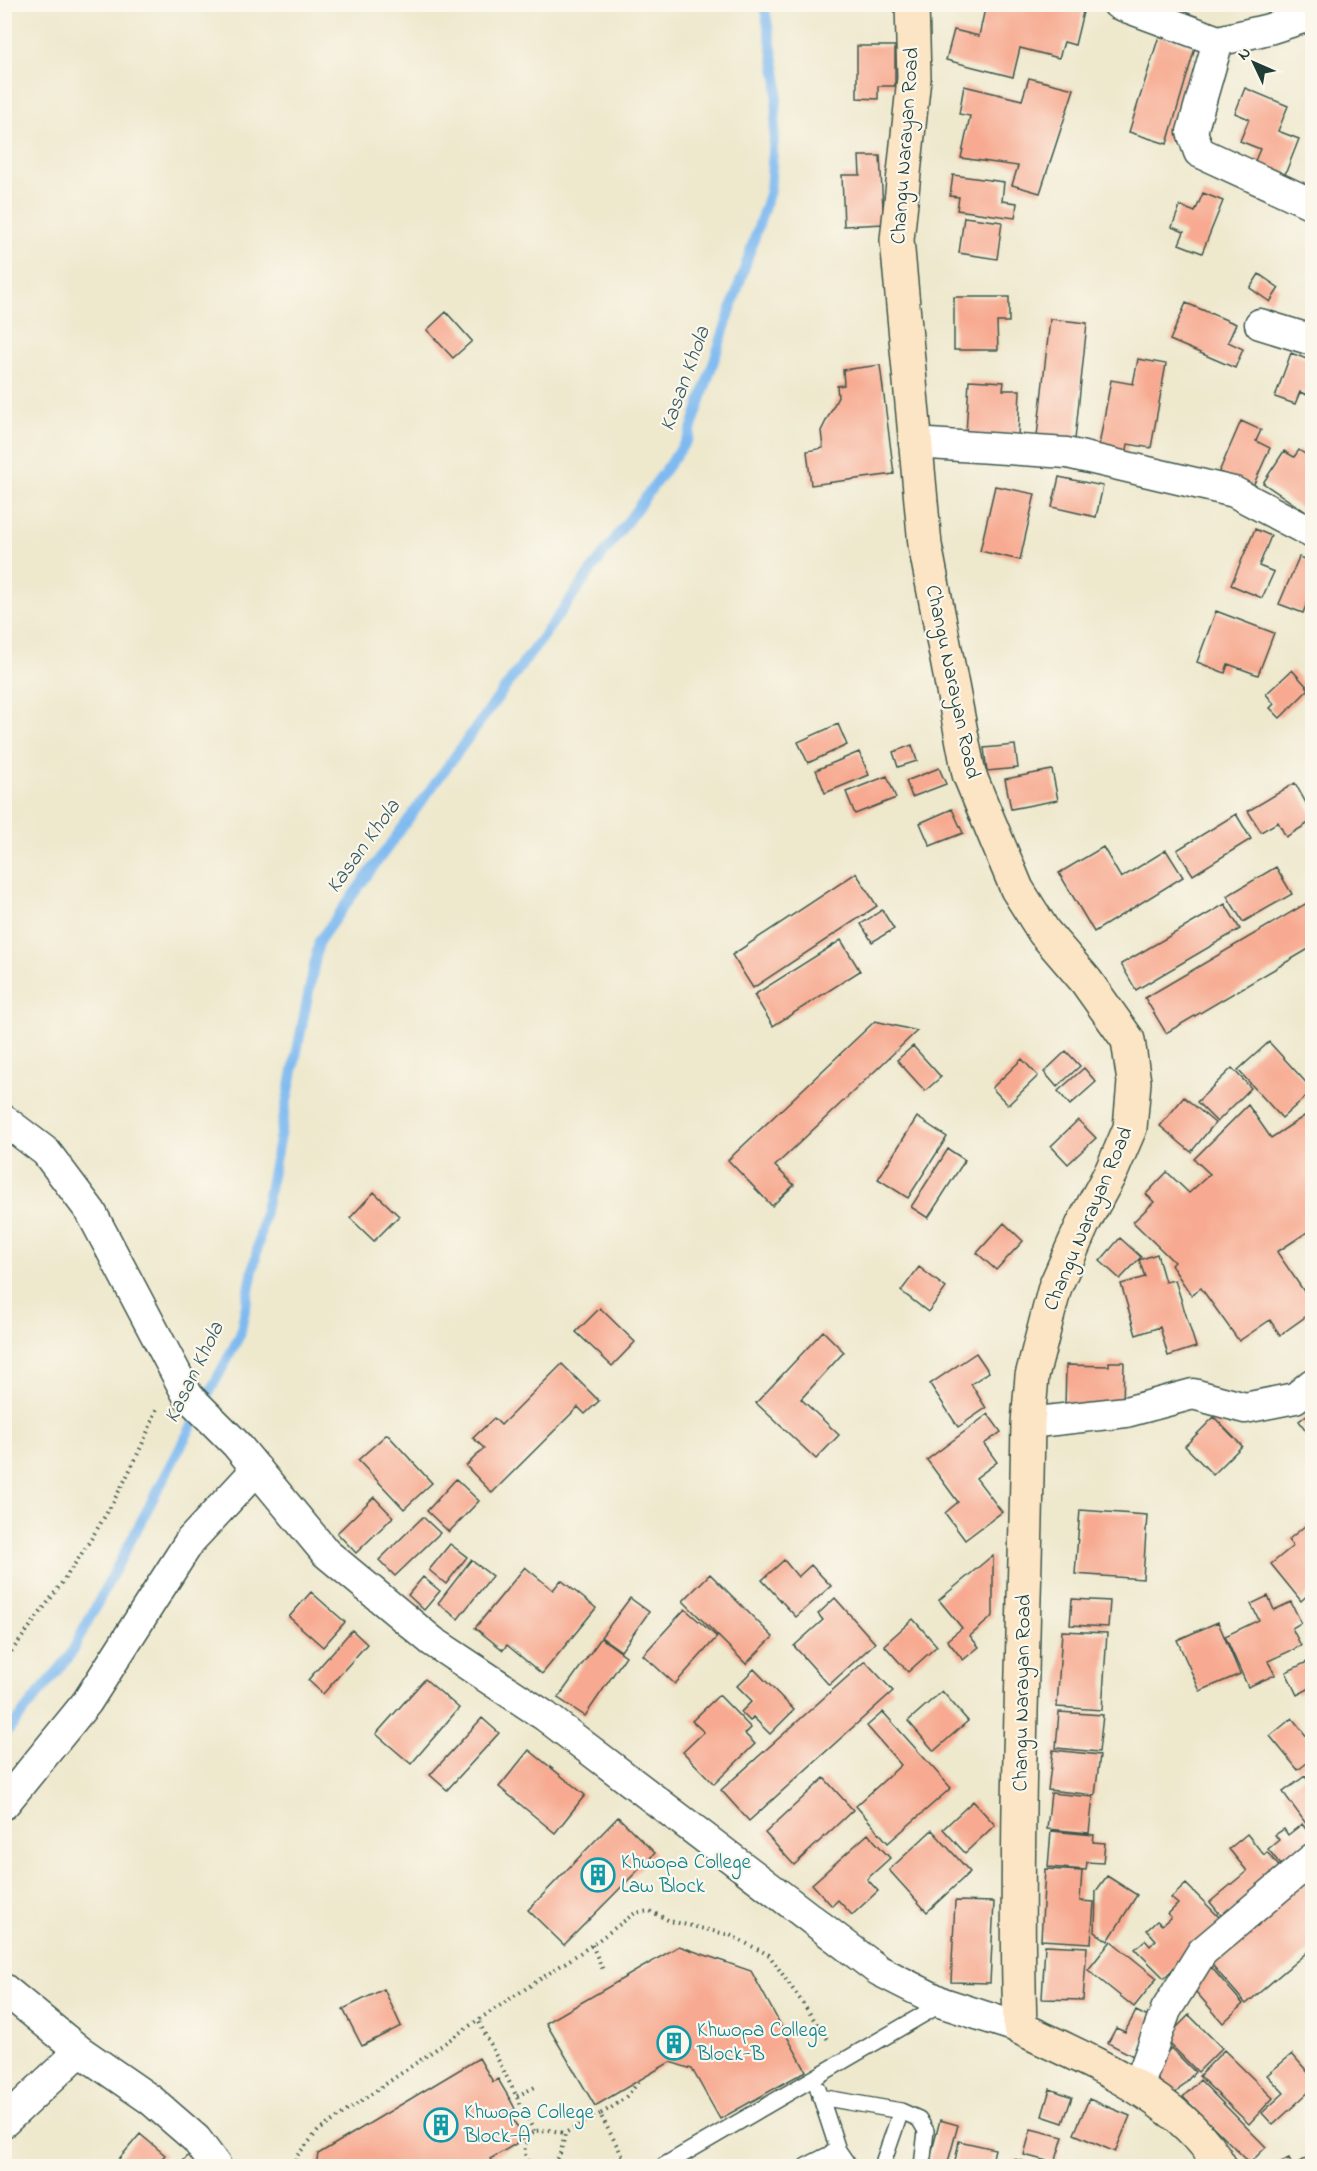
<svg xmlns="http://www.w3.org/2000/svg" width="1317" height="2171" viewBox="0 0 1317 2171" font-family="'Indie Flower',sans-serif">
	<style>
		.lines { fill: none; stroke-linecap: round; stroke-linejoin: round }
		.stream { stroke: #7ebaf0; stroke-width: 10 }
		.building { fill: #f7aa91 }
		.service-casing { stroke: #3e574b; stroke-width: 18 }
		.minor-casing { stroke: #3e574b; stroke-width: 33 }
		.secondary-casing { stroke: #3e574b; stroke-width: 36 }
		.path { stroke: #3e574b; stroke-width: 4; stroke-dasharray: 1.5 4.5; stroke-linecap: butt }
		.service { stroke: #fff; stroke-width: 15 }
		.minor { stroke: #fff; stroke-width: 30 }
		.secondary { stroke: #fce5c4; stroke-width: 33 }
		.labels { text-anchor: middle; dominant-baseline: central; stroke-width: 4.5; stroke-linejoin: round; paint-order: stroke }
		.street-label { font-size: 21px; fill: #1f3d34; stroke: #fbf7ec }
		.culture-label { font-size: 21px; fill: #0d838f; stroke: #fbf7ec; text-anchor: start }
		.water-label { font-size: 22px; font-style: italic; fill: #375c63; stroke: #fbf7ec }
	</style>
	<rect width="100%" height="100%" fill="#fbf7ec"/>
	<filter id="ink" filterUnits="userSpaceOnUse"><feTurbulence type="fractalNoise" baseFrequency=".0167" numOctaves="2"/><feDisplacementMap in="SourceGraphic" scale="12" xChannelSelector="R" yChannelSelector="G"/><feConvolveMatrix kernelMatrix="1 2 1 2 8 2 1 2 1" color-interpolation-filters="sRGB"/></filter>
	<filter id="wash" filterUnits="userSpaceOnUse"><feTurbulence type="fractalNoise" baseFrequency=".008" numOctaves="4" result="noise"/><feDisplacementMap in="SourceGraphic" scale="24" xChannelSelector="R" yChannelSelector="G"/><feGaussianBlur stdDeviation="1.35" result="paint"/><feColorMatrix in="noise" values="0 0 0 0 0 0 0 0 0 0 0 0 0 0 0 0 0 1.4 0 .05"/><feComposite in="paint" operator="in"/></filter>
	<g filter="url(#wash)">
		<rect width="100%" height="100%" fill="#eee8cd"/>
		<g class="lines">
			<path class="stream" d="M4 1736 69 1657 240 1335 319 941 688 439 770 191 778 83 764 4"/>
		</g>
		<g id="blocks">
			<path class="building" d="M986 4H1053L1083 12 1075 45 1064 42 1059 58 1020 48 1013 77 946 60 954 30 979 36Z
				M1159 36 1195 48 1167 144 1129 132Z
				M857 46H895V86H878V99L857 98Z
				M1029 78 1074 89 1040 193 1012 185 1018 166 961 158 970 116 959 114 964 86 1022 100Z
				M1245 88 1288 106 1278 131 1299 139 1282 182 1251 170 1260 149 1240 141 1249 119 1235 113Z
				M859 156H880L884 224 844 226 842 175H860Z
				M953 175 1004 182 1002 201 1017 203 1015 218 957 210 959 197 950 196Z
				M1203 193 1223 201 1202 253 1179 244 1184 232 1172 227 1180 206 1195 212Z
				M964 217 1002 222 997 259 959 253Z
				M1259 274 1279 288 1270 302 1250 288Z
				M954 297H1009V322H997L998 350H954Z
				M1186 303 1236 324 1228 342 1243 349 1235 368 1170 340Z
				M446 312 472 341 453 358 427 330Z
				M1050 319 1087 323 1075 440 1037 436Z
				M1291 353 1312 361V397L1300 392 1295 404 1275 397Z
				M1138 359 1166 364 1151 448 1128 444 1126 456 1098 451 1111 380 1133 384Z
				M880 365 894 474 811 485 807 451 823 448 821 431 838 397 837 386 844 385 843 370Z
				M969 380 1004 382 1003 390H1020L1018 437 966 435Z
				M1241 421 1261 430 1256 441 1270 448 1253 486 1219 472Z
				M1299 450 1312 459V516L1263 483 1284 451 1294 457Z
				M1059 477 1103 486 1096 517 1052 507Z
				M995 486 1035 494 1020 560 980 551Z
				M1255 529 1271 536 1259 566 1274 572 1262 598 1231 585Z
				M1299 557 1312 562V591L1303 613 1279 604Z
				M1216 611 1274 633 1258 675 1228 664 1225 673 1197 662Z
				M1292 670 1309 689 1280 718 1270 708 1274 704 1266 694Z
				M838 724 847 745 808 763 798 742Z
				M912 745 917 761 898 767 893 752Z
				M1015 745 1018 768 987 771 984 748Z
				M859 752 869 775 825 793 816 770Z
				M939 768 946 784 912 797 906 781Z
				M1052 770 1058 800 1011 809 1005 779Z
				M887 776 896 798 855 814 846 792Z
				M1295 783 1312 814V821L1286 837 1278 822 1261 832 1248 811Z
				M952 809 963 833 930 846 920 823Z
				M1236 814 1251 839 1193 875 1177 850Z
				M1103 847 1121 878 1166 850 1183 877 1094 932 1059 873Z
				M1276 867 1292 894 1243 922 1227 896Z
				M856 873 877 906 753 988 732 955Z
				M1312 900V947L1166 1033 1145 998Z
				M1225 904 1240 929 1136 990 1121 964Z
				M882 910 894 929 872 942 861 924Z
				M841 940 860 971 773 1026 754 995Z
				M875 1021 917 1031 775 1166 794 1185 772 1206 728 1160Z
				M1269 1042 1312 1089V1091L1282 1118 1238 1070Z
				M913 1046 941 1077 925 1091 897 1060Z
				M1066 1051 1080 1066 1057 1087 1044 1072Z
				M1022 1059 1038 1076 1008 1105 992 1088Z
				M1084 1068 1096 1082 1070 1105 1058 1091Z
				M1232 1068 1251 1088 1217 1122 1197 1102Z
				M1184 1097 1215 1123 1191 1152 1160 1126Z
				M1248 1105 1271 1138 1312 1111V1229L1277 1252 1312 1303V1312L1280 1335 1270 1320 1239 1341 1201 1288 1191 1295 1171 1265 1174 1262 1133 1222 1154 1202 1146 1194 1167 1172 1189 1193 1210 1174 1194 1159Z
				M917 1117 947 1137 908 1198 878 1179Z
				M1078 1120 1096 1138 1068 1164 1051 1146Z
				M948 1149 965 1160 928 1218 911 1207Z
				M374 1192 399 1216 374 1241 350 1218Z
				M1004 1223 1023 1241 996 1270 977 1253Z
				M1120 1238 1141 1257 1120 1279 1100 1261Z
				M1157 1254 1165 1282 1175 1280 1196 1347 1168 1356 1160 1327 1136 1335 1121 1284 1145 1277 1139 1260Z
				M919 1267 946 1288 928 1312 901 1291Z
				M600 1308 635 1342 612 1366 576 1332Z
				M823 1331 844 1352 801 1399 839 1435 816 1459 756 1403Z
				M976 1353 989 1372 971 1384 986 1408 958 1427 930 1384Z
				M1109 1362H1124L1123 1409 1065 1407 1066 1365 1109 1366Z
				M562 1364 599 1401 585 1414 578 1407 492 1493 466 1466 484 1448 473 1438 494 1418 501 1425Z
				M1312 1411V1439L1299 1421Z
				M988 1414 1001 1432 984 1444 997 1462 976 1478 1002 1512 965 1540 945 1513 958 1502 927 1460Z
				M1214 1417 1242 1446 1213 1475 1185 1446Z
				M387 1434 432 1483 404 1509 358 1460Z
				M456 1479 479 1501 449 1532 427 1511Z
				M374 1497 393 1517 356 1553 337 1533Z
				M1080 1510 1147 1515 1143 1579 1075 1574Z
				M423 1517 440 1533 395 1576 379 1560Z
				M1312 1520V1591L1301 1601 1271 1564 1293 1546 1288 1540Z
				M450 1544 467 1557 446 1584 429 1570Z
				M993 1555V1616L970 1636 979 1647 963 1660 947 1640 962 1628 939 1600Z
				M471 1560 492 1576 458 1619 438 1603Z
				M784 1560 798 1577 811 1565 831 1586 796 1617 762 1580Z
				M525 1567 553 1590 561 1580 596 1608 542 1674 507 1645 503 1650 475 1628Z
				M710 1574 773 1637 746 1664 683 1601Z
				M423 1577 440 1591 424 1610 408 1595Z
				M311 1592 345 1622 323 1647 289 1617Z
				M1268 1596 1274 1610 1291 1602 1301 1623 1292 1628 1301 1646 1268 1661 1275 1675 1248 1687 1225 1636 1259 1620 1251 1604Z
				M630 1598 649 1612 621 1651 601 1637Z
				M835 1598 875 1643 829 1685 794 1646 823 1620 818 1614Z
				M1072 1599 1110 1601 1108 1627 1070 1625Z
				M685 1609 717 1637 675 1684 643 1655Z
				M913 1619 937 1646 908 1672 884 1645Z
				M1218 1622 1240 1674 1200 1691 1177 1640Z
				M352 1630 367 1644 323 1694 308 1680Z
				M1062 1631 1107 1633 1102 1710 1057 1707Z
				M601 1638 626 1656 585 1716 558 1698Z
				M865 1661 893 1691 749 1821 721 1790Z
				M1309 1661 1312 1668V1687L1297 1695 1286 1672Z
				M754 1669 794 1710 770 1734 753 1717 750 1721 741 1712 752 1701 737 1686Z
				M425 1679 459 1708 411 1764 376 1734Z
				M942 1691 968 1721 934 1751 908 1721Z
				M719 1695 751 1728 745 1734 755 1744 714 1784 683 1752 704 1732 692 1721Z
				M883 1712 951 1788 888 1843 856 1806 901 1765 867 1726Z
				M1059 1712 1103 1715 1099 1752 1056 1748Z
				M482 1718 499 1733 447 1790 430 1775Z
				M1292 1718 1312 1743V1759L1298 1770 1270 1736Z
				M529 1750 585 1795 555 1833 499 1787Z
				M1053 1750 1100 1755 1095 1795 1048 1790Z
				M1305 1776 1312 1786V1832L1283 1792Z
				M824 1778 853 1810 794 1865 765 1833Z
				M1051 1793 1093 1797 1089 1833 1047 1829Z
				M973 1801 995 1825 965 1853 943 1829Z
				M618 1817 655 1853 564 1945 528 1910Z
				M1302 1824 1312 1837V1849L1285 1870 1268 1849 1279 1840 1275 1835 1284 1829 1288 1835Z
				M932 1830 970 1872 927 1912 889 1870Z
				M1051 1831 1094 1835 1093 1842 1105 1843 1103 1863 1087 1862 1086 1870 1048 1867Z
				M868 1834 890 1858 867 1879 878 1891 852 1915 838 1900 832 1906 812 1884Z
				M1247 1834 1264 1855 1267 1852 1283 1871 1224 1919 1210 1902 1247 1871 1229 1849Z
				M1045 1869 1082 1871 1080 1901 1094 1902 1091 1943 1041 1940Z
				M1312 1870V1948L1246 2004 1207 1959Z
				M1107 1876 1137 1895 1108 1941 1095 1932 1096 1891Z
				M1186 1884 1222 1920 1164 1978 1135 1949 1145 1940 1150 1946 1156 1940 1147 1930 1157 1921 1162 1925 1171 1917 1168 1914 1178 1904 1171 1898Z
				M955 1901 994 1902 990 1983 951 1982Z
				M1111 1941 1157 1978 1134 2007 1088 1970Z
				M1045 1945 1087 1947 1083 2000 1042 1999Z
				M679 1946 751 1971 806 2071 720 2119 692 2069 670 2062 595 2106 546 2023Z
				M1211 1967 1243 2004 1223 2023 1190 1985Z
				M384 1989 401 2026 362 2046 343 2009Z
				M1136 2011 1152 2019 1133 2056 1108 2043 1116 2028 1125 2032Z
				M1189 2015 1222 2048 1198 2072 1165 2039Z
				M1171 2048 1195 2072 1174 2095 1149 2071Z
				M1224 2050 1273 2098 1249 2124 1199 2076Z
				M1292 2054 1312 2077V2089L1273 2125 1262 2113 1284 2093 1267 2075Z
				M479 2058 493 2082 498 2079 511 2101 515 2109 509 2112 524 2139 490 2159 495 2166H316L318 2154Z
				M1200 2080 1266 2147 1250 2163 1183 2097Z
				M1050 2089 1072 2097 1063 2123 1042 2116Z
				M1089 2099 1130 2116 1115 2152 1074 2134Z
				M940 2120 958 2125 947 2166H928Z
				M1031 2129 1063 2137 1055 2163 1024 2155Z
				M140 2134 165 2155 155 2166H113Z
				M959 2141 995 2149 991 2166H954Z
				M190 2154 203 2166H178Z
				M1312 2155V2166H1296L1295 2165Z
				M1289 2158 1293 2166H1273Z
				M1014 2159 1043 2166H1012Z"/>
		</g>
	</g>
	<g filter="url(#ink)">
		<use href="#blocks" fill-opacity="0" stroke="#3e574b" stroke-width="1.5"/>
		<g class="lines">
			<g class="service-casing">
				<path id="service" d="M820 2097 901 2111 919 2119 926 2131 922 2166
					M838 2150 849 2166
					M663 2166 943 2003
					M806 2166 838 2150 818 2089
					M882 2166 901 2111"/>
			</g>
			<g class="minor-casing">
				<path id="minor" d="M1118 4 1218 41 1269 29 1312 15
					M1218 41 1192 132 1199 152 1312 204
					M1260 324 1312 340
					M914 443 1067 453 1234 492 1312 533
					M4 1120 46 1152 91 1212 188 1396 236 1444 326 1553 432 1641 545 1716 878 1970 943 2003 1020 2028
					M1028 1423 1126 1412 1193 1394 1245 1408 1295 1398 1312 1384
					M4 1804 87 1702 190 1541 257 1469
					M4 1989 80 2051 151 2100 196 2139 216 2166
					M1138 2087 1166 2010 1202 1952 1312 1859
					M4 2122 80 2051"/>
			</g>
			<g class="secondary-casing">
				<path id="secondary" d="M912 4 914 78 897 240 925 545 969 774 1017 889 1044 932 1086 981 1128 1040 1134 1082 1130 1128 1112 1170 1083 1224 1055 1287 1032 1376 1028 1423C1025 1625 1014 1826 1020 2028 1088 2061 1182 2098 1220 2166"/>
			</g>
			<path class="path" d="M4 1661C66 1580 121 1504 157 1408
				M592 1945 603 1970
				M517 2096 537 2086
				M534 2131 478 2020 592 1945 635 1913 650 1911 670 1921 730 1935 769 1955 829 2041
				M528 2161C521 2150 526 2140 534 2131L549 2130 565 2133
				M293 2166 296 2157 318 2131 478 2020
				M519 2166 528 2161 531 2166
				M547 2166C561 2160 562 2148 565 2133L600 2114
				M628 2166 600 2114C617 2105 629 2097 639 2080"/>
			<use href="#service" class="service"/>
			<use href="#minor" class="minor"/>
			<use href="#secondary" class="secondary"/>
		</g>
	</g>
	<defs>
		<g id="building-ring" transform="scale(1.725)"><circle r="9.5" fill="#fbf7ec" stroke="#0f9aa8" stroke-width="1.5"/><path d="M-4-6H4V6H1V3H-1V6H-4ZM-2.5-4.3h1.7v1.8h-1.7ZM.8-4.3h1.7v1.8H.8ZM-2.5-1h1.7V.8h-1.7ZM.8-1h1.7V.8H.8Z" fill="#0f9aa8"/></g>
	</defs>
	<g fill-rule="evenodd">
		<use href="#building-ring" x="598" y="1875"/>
		<use href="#building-ring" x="674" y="2043"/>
		<use href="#building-ring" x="441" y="2125"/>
	</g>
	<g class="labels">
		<g class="street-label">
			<text transform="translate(906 146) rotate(-86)">Changu Narayan Road</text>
			<text transform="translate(952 682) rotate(78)">Changu Narayan Road</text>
			<text transform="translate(1089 1219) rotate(-67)">Changu Narayan Road</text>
			<text transform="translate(1023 1693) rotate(-89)">Changu Narayan Road</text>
		</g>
		<g class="culture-label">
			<text x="621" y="1863">Khwopa College<tspan x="621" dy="24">Law Block</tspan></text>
			<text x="697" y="2031">Khwopa College<tspan x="697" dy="24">Block-B</tspan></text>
			<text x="464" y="2113">Khwopa College<tspan x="464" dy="24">Block-A</tspan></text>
		</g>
		<g class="water-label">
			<text transform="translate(686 379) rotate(-70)">Kasan Khola</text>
			<text transform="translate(364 847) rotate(-54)">Kasan Khola</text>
			<text transform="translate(195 1373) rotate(-64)">Kasan Khola</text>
		</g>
	</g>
	<rect width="1317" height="2171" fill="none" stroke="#fbf7ec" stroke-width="24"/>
	<g transform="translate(1254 63) rotate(314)" stroke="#fbf7ec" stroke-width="4.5" paint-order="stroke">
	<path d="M0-4.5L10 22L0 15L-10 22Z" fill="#1f3d34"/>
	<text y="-9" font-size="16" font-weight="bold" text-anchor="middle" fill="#1f3d34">N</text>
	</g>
</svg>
